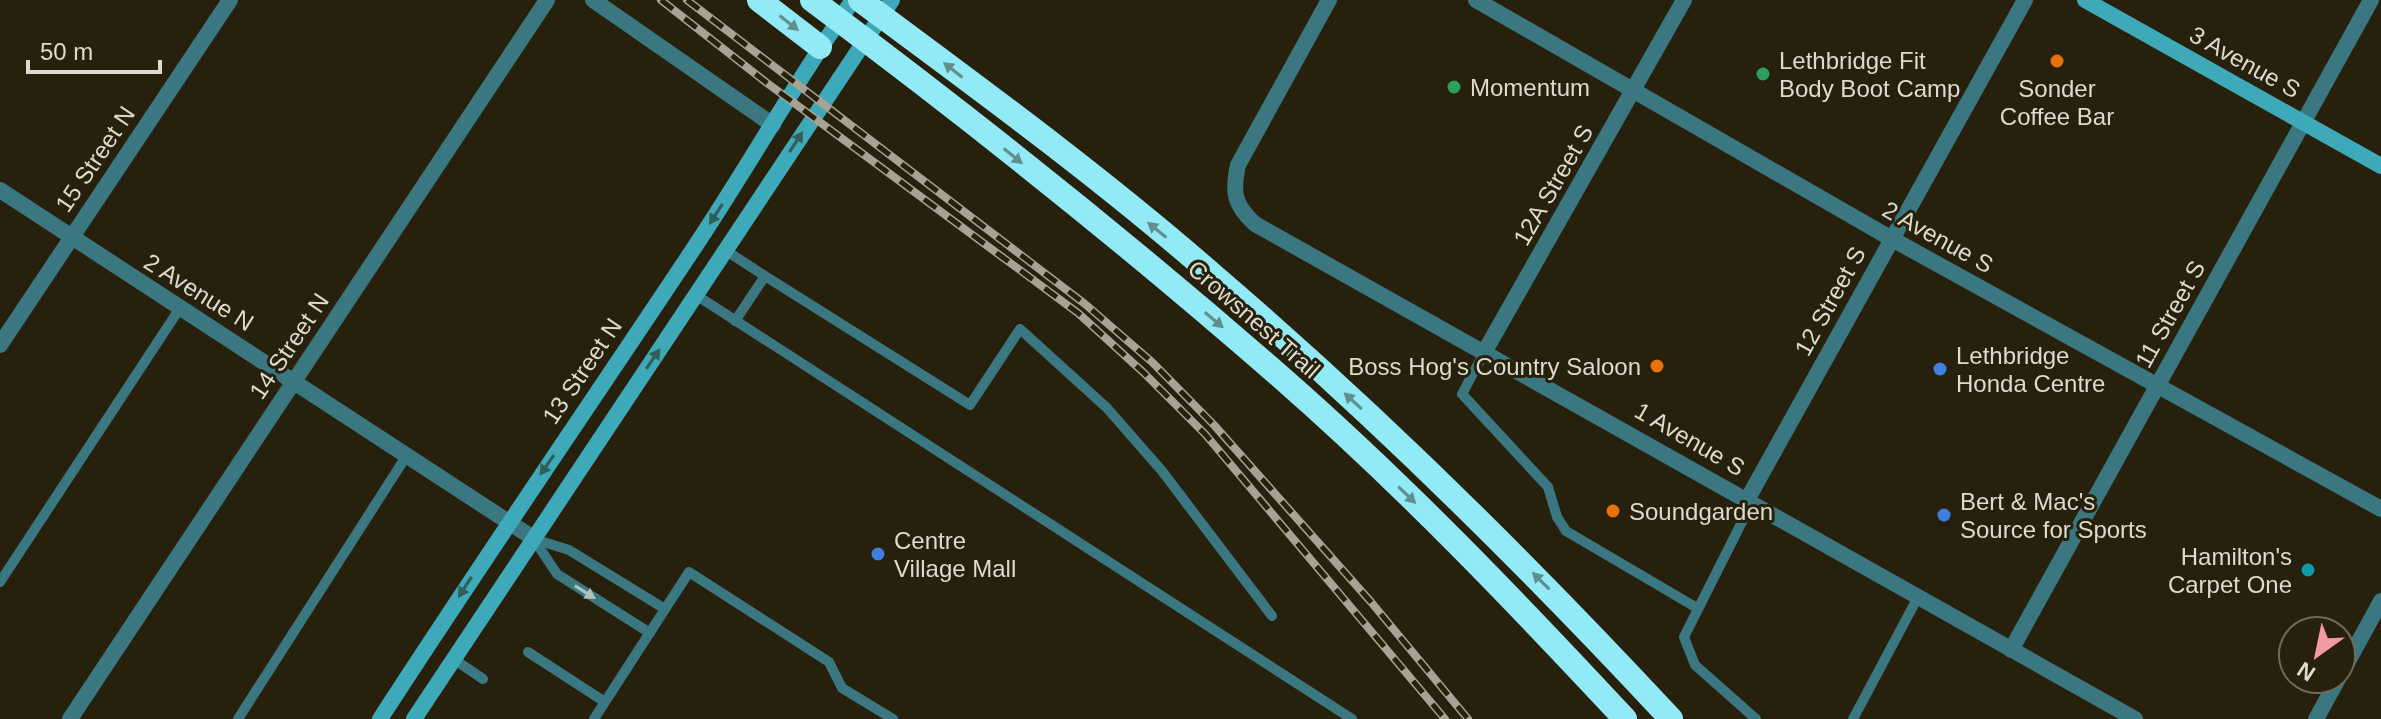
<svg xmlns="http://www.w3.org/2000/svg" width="2381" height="719" viewBox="0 0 2381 719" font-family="Helvetica,sans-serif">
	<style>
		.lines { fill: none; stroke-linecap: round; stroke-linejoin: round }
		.lane { stroke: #3a7780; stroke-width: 10 }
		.street { stroke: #3a7780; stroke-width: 16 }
		.secondary { stroke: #3ea9b8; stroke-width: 16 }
		.highway { stroke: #92eaf7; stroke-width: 24 }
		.rail-casing { stroke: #a6a294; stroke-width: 8 }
		.rail { stroke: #26200c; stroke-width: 5; stroke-dasharray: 15; stroke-linecap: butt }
		.oneway { fill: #618f8d }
		.oneway2 { fill: #315e59 }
		.oneway3 { fill: #b4c1ba }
		.food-dot { fill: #e8710a; stroke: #26200c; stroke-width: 3 }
		.leisure-dot { fill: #2e9e5b; stroke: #26200c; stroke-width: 3 }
		.shop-dot { fill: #3f7fe0; stroke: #26200c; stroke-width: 3 }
		.culture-dot { fill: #0f9aa8; stroke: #26200c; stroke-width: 3 }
		.labels { text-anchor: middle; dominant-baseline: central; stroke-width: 6; stroke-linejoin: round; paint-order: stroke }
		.poi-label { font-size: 24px; fill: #dddace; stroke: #26200c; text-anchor: start }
		.street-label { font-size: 24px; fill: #dddace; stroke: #26200c }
	</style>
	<rect width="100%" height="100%" fill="#26200c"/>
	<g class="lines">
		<path class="lane" d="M725 250 765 276 735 321
			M765 276 970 405 1020 329 1107 408 1162 471 1272 616
			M696 295 1352 719
			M1485 351 1462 394 1548 487 1557 517 1566 531 1697 608
			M1752 502 1684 637 1695 665 1756 719
			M533 538 557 574 650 633
			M534 539 569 550 665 609
			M0 582 180 308
			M528 652 605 702
			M455 660 483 679
			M238 719 407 455
			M594 719 689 572 829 662 842 688 893 719
			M1853 719 1918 597"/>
		<path class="street" d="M593 0 773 125
			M1329 0 1238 165C1232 192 1234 205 1255 224L2135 719
			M1476 0 1892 239 2381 509
			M0 190 533 538
			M0 345 230 0
			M1485 351 1684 0
			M1747 500 2025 0
			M2011 650 2371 0
			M2341 674 2381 601
			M70 719 547 0
			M2316 719 2338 679"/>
		<path class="secondary" d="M2085 0 2381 166
			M380 719C483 560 591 403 696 245 750 164 797 79 853 0
			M414 719 892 0"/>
		<path class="highway" d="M759 0 820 47
			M812 0C973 120 1131 246 1283 379 1404 485 1515 601 1625 719
			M860 0C980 89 1102 178 1214 276 1375 414 1527 564 1671 719"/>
		<g class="rail-casing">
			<path id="rail" d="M661 0 767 83 1078 313 1144 373 1205 434 1445 719
				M687 0 1085 304 1152 362 1214 425 1371 602 1468 719"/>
		</g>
		<use href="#rail" class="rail"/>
	</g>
	<defs><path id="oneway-solid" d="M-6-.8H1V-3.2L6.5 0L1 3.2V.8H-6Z" transform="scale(2)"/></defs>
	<g class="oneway">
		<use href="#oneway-solid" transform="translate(789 23) rotate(38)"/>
		<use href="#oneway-solid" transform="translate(953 70) rotate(-142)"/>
		<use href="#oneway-solid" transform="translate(1013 156) rotate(39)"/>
		<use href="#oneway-solid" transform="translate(1157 230) rotate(-141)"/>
		<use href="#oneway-solid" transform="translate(1214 320) rotate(40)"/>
		<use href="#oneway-solid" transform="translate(1353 401) rotate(-137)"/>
		<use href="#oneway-solid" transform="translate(1407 495) rotate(44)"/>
		<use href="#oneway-solid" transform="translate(1541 581) rotate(-135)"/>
	</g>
	<g class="oneway2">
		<use href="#oneway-solid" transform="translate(796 142) rotate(-57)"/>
		<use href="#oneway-solid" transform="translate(716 214) rotate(123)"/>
		<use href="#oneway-solid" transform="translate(653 359) rotate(-56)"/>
		<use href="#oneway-solid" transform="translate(547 465) rotate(125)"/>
		<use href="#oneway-solid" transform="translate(465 587) rotate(123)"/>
	</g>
	<use class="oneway3" href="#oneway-solid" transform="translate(585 592) rotate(32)"/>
	<g class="food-dot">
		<circle cx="2057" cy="61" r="8"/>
		<circle cx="1657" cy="366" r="8"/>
		<circle cx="1613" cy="511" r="8"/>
	</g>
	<g class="leisure-dot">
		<circle cx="1763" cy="74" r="8"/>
		<circle cx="1454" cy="87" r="8"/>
	</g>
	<g class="shop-dot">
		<circle cx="1940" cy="369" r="8"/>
		<circle cx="1944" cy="515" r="8"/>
		<circle cx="878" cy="554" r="8"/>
	</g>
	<circle class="culture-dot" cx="2308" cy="570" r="8"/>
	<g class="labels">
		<g class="poi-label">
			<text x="1779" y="60">Lethbridge Fit<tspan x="1779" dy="28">Body Boot Camp</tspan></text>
			<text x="1470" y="87">Momentum</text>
			<text x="2057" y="88" text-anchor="middle">Sonder<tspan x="2057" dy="28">Coffee Bar</tspan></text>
			<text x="1956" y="355">Lethbridge<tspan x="1956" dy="28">Honda Centre</tspan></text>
			<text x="1641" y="366" text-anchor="end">Boss Hog's Country Saloon</text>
			<text x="1960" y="501">Bert &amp; Mac's<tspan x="1960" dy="28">Source for Sports</tspan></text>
			<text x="1629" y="511">Soundgarden</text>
			<text x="894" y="540">Centre<tspan x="894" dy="28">Village Mall</tspan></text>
			<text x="2292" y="556" text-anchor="end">Hamilton's<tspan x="2292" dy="28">Carpet One</tspan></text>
		</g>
		<g class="street-label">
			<text transform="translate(2245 62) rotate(29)">3 Avenue S</text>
			<text transform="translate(95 159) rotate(-56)">15 Street N</text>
			<text transform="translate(1553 185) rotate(-60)">12A Street S</text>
			<text transform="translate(1938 237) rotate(29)">2 Avenue S</text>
			<text transform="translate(199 292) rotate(32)">2 Avenue N</text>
			<text transform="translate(1830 301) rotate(-61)">12 Street S</text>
			<text transform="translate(2170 314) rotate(-61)">11 Street S</text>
			<text transform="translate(1254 319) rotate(41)">Crowsnest Trail</text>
			<text transform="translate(289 346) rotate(-56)">14 Street N</text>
			<text transform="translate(582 371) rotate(-56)">13 Street N</text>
			<text transform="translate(1690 439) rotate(30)">1 Avenue S</text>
		</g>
	</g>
	<g transform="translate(2317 655) rotate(213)"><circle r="38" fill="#26200c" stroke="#6f6a5a" stroke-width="2"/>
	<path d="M0-6L14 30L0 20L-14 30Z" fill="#f49aa3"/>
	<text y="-12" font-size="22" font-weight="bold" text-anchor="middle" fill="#dddace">N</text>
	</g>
	<path d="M28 60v12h132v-12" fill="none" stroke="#dddace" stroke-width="4"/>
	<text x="40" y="60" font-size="24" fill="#dddace" stroke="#26200c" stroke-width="6" paint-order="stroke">50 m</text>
</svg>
